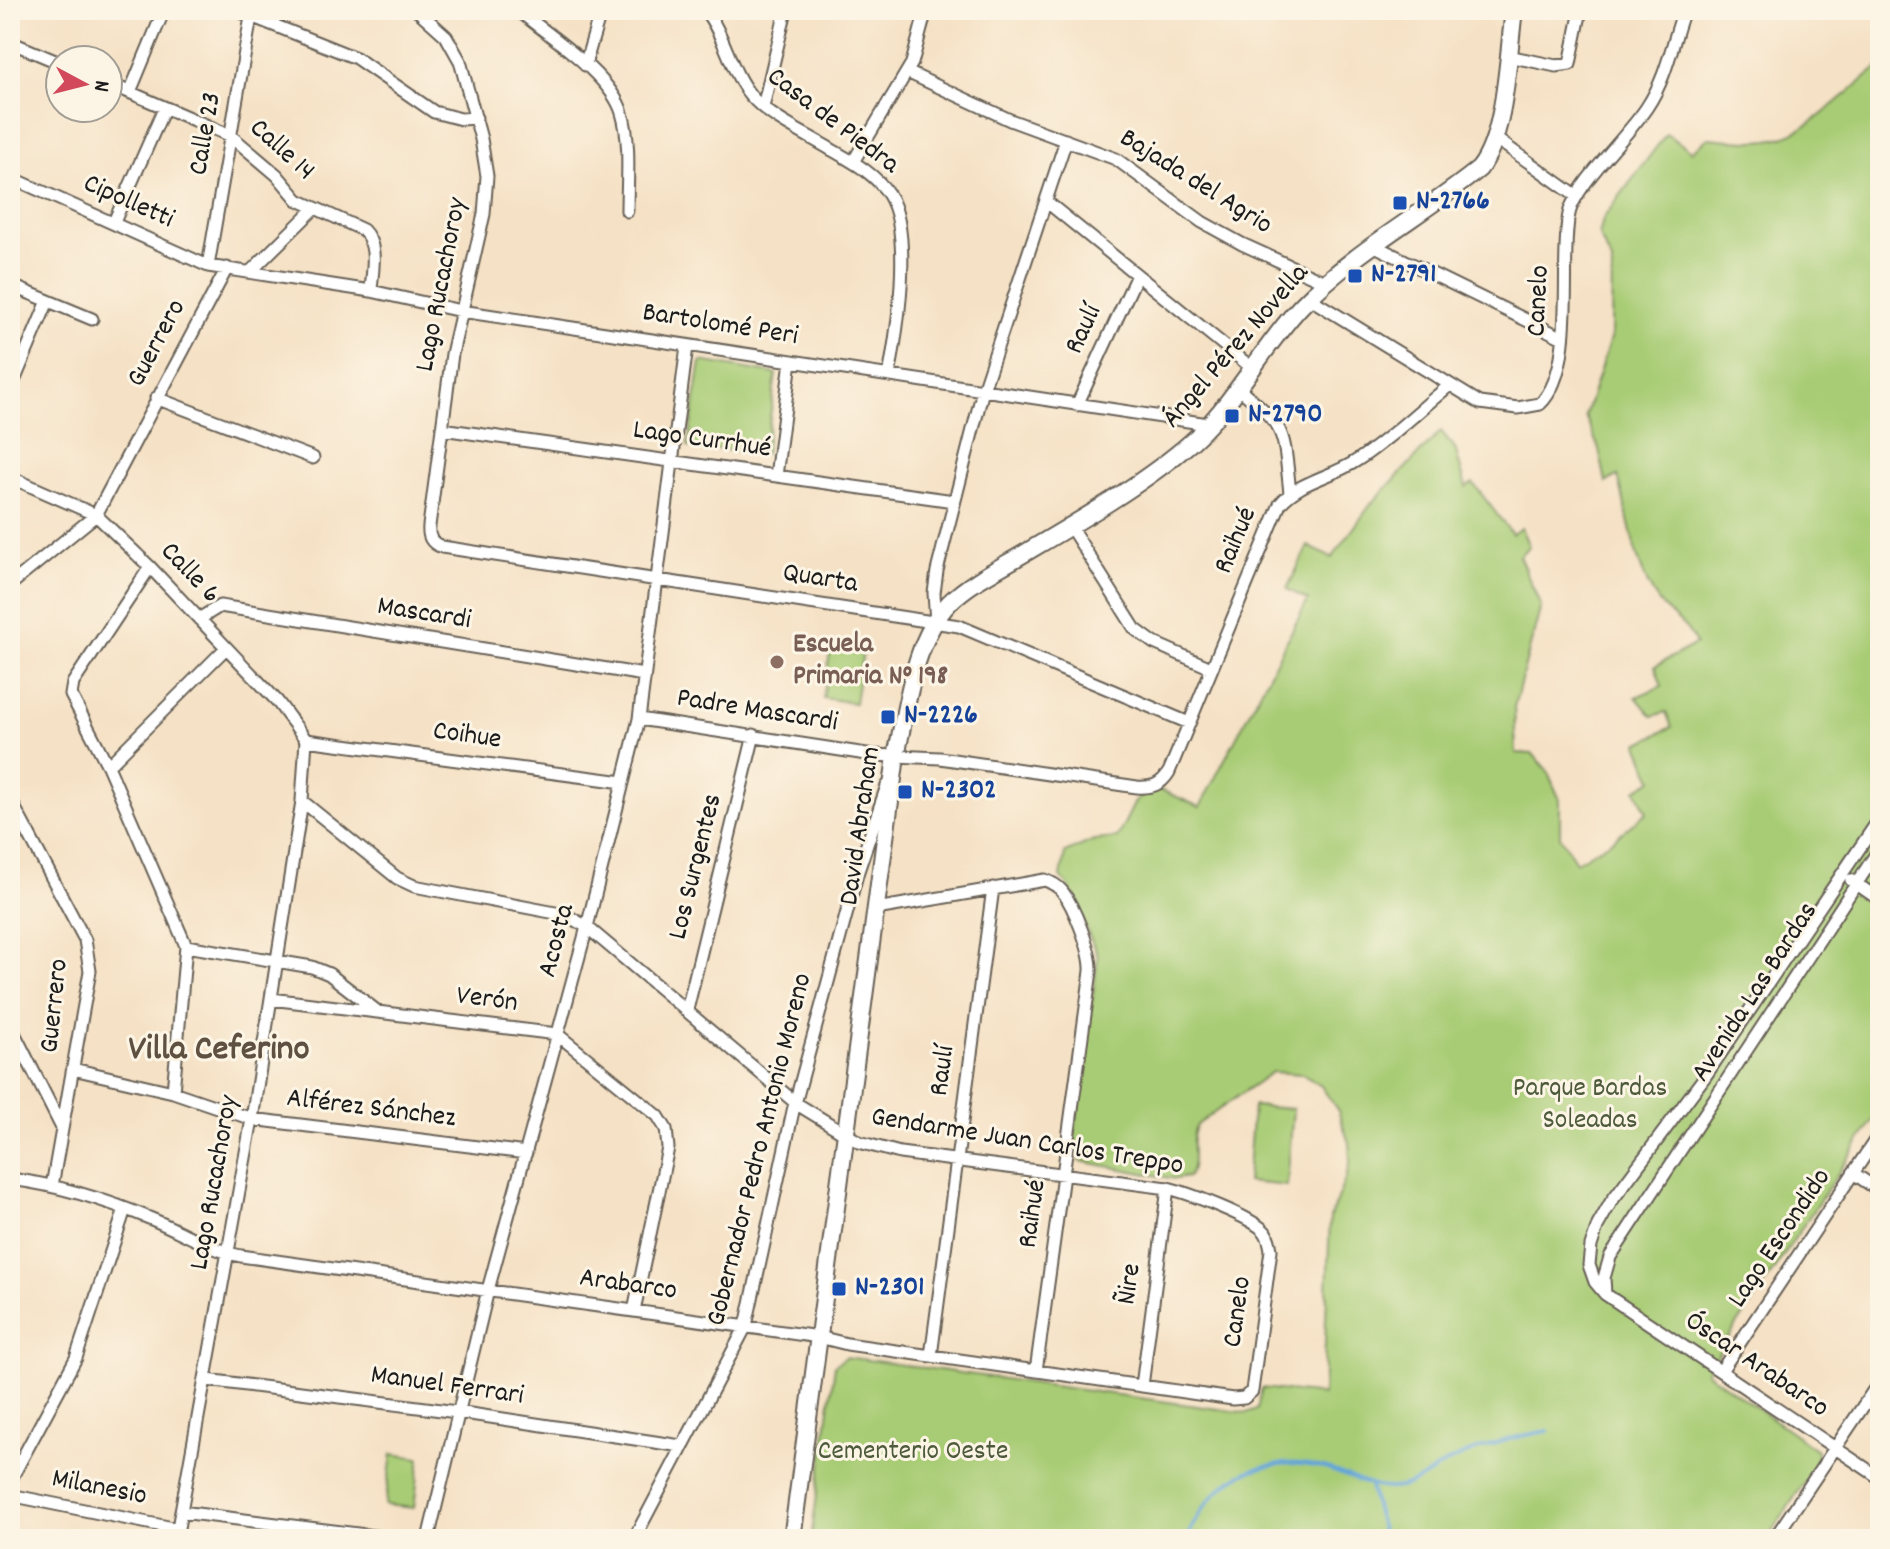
<svg xmlns="http://www.w3.org/2000/svg" width="1890" height="1549" viewBox="0 0 1890 1549" font-family="Dekko,sans-serif">
	<style>
		.green { fill: #a8cc75; stroke: #627448; stroke-width: 2 }
		.lines { fill: none; stroke-linecap: round; stroke-linejoin: round }
		.stream { stroke: #64a5d7; stroke-width: 4 }
		.street-casing { stroke: #686157; stroke-width: 15 }
		.secondary-casing { stroke: #686157; stroke-width: 20 }
		.street { stroke: #fff; stroke-width: 11 }
		.secondary { stroke: #fff; stroke-width: 16 }
		.transit-dot { fill: #1a4fb4; stroke: #fcf5e5; stroke-width: 3 }
		.education-dot { fill: #8d6e63; stroke: #fcf5e5; stroke-width: 3 }
		.labels { text-anchor: middle; dominant-baseline: central; stroke-width: 6; stroke-linejoin: round; paint-order: stroke }
		.street-label { font-size: 28px; fill: #1c1c1c; stroke: #fcf5e5 }
		.transit-label { font-size: 28px; font-weight: bold; fill: #164399; stroke: #fcf5e5; text-anchor: start }
		.education-label { font-size: 28px; font-weight: bold; fill: #785e54; stroke: #fcf5e5; text-anchor: start }
		.park-label { font-size: 28px; fill: #4d5a3b; stroke: #fcf5e5 }
		.district-label { font-size: 36px; font-weight: bold; fill: #5e5141; stroke: #fcf5e5 }
	</style>
	<rect width="100%" height="100%" fill="#fcf5e5"/>
	<filter id="ink" filterUnits="userSpaceOnUse"><feTurbulence type="fractalNoise" baseFrequency=".0125" numOctaves="2"/><feDisplacementMap in="SourceGraphic" scale="16" xChannelSelector="R" yChannelSelector="G"/><feConvolveMatrix kernelMatrix="1 2 1 2 8 2 1 2 1" color-interpolation-filters="sRGB"/></filter>
	<filter id="wash" filterUnits="userSpaceOnUse"><feTurbulence type="fractalNoise" baseFrequency=".006" numOctaves="4" result="noise"/><feDisplacementMap in="SourceGraphic" scale="32" xChannelSelector="R" yChannelSelector="G"/><feGaussianBlur stdDeviation="1.8" result="paint"/><feColorMatrix in="noise" values="0 0 0 0 0 0 0 0 0 0 0 0 0 0 0 0 0 1.4 0 .05"/><feComposite in="paint" operator="in"/></filter>
	<g filter="url(#wash)">
		<rect width="100%" height="100%" fill="#f5e1c5"/>
		<path class="green" d="M1880 66V1110L1706 1372 1817 1450V1463L1767 1539H811L835 1365 846 1357 1247 1413 1257 1409 1262 1388 1323 1395 1330 1217 1346 1177 1350 1161 1349 1143 1338 1111 1321 1086 1302 1074 1272 1072 1197 1125C1187 1142 1199 1160 1188 1177L1175 1179 1080 1161 1073 1146 1098 957 1069 887 1061 877 1065 853 1094 840 1117 838 1135 802 1154 787 1200 807 1308 600 1287 589 1308 546 1332 558 1372 503 1441 431 1455 448 1466 487 1473 483 1512 534 1521 528 1529 546 1519 556 1541 606 1514 707 1516 753 1533 754 1547 770 1560 800V836L1576 862 1613 840 1647 812 1636 790 1653 780 1638 744 1672 727 1666 712 1652 716 1636 697 1662 686 1655 666 1696 644C1685 621 1673 620 1659 602 1635 571 1628 514 1618 476L1606 482 1599 449 1585 416 1611 336 1612 262 1599 236 1603 219 1666 134 1692 151 1708 138C1731 140 1760 144 1783 137 1814 127 1854 86 1880 66Z
			M701 361 776 374 765 454 688 446Z
			M831 646 863 651 855 703 823 698Z
			M1253 1106 1293 1109 1287 1186 1247 1182Z
			M392 1454 420 1458 414 1508 385 1505Z
			M221 1529 303 1539H220Z"/>
		<g class="lines">
			<path class="stream" d="M1370 1487 1384 1539
				M1187 1539C1211 1479 1261 1452 1324 1468 1351 1475 1371 1492 1400 1487 1421 1483 1435 1468 1454 1459 1484 1446 1515 1436 1548 1431"/>
		</g>
	</g>
	<g filter="url(#ink)">
		<g class="lines">
			<g class="street-casing">
				<path id="street" d="M236 10 356 58 434 112 461 119 476 118
					M417 10 446 36 460 61 481 139 487 176 484 214 452 354 429 526C428 537 431 543 442 547L959 626 1189 723
					M518 10C548 35 611 75 622 113 631 142 627 180 627 211
					M705 10C725 35 730 71 751 96 771 119 806 134 832 150 853 162 876 174 889 195 913 234 897 333 889 376
					M10 42 60 63
					M1508 56 1556 66 1570 64 1581 10
					M585 65 601 10
					M907 72 1010 120 1116 159 1202 222 1242 244 1325 282
					M108 83 231 136 277 175 298 200 363 230C379 246 372 270 371 291
					M130 92 164 10
					M763 107 786 10
					M1495 138 1576 196
					M853 162 912 63 926 10
					M10 177 208 266 371 291 461 311 1208 424
					M1047 202 1252 368
					M114 222 164 109
					M1373 245 1563 338
					M208 266 252 11
					M250 272 314 209
					M10 285 92 319
					M1309 298 1480 403 1518 408 1540 404C1578 367 1559 264 1569 214 1575 185 1629 135 1647 107 1667 77 1672 43 1684 10
					M14 381 48 301
					M1237 387C1288 429 1283 429 1290 493
					M156 398 313 458
					M1077 405 1137 275
					M442 429 954 501
					M776 476 791 361
					M10 477 96 515 150 567 277 701 306 740
					M1070 526 1135 629 1154 643 1211 668
					M150 567 73 683 71 695 108 766 186 946 173 1092
					M10 585 96 515 227 268
					M199 619 220 606 644 675
					M936 622 934 593 937 571 983 390 1066 140
					M639 719 873 755 940 758 1137 787C1152 788 1161 785 1169 772L1280 504C1301 480 1330 478 1356 461 1389 440 1419 410 1450 385
					M306 740 623 782
					M108 766 226 648
					M10 799 85 940 90 971 52 1186
					M1880 818 1706 1075 1611 1202 1598 1225 1591 1246 1589 1265 1595 1282 1605 1294 1880 1478
					M1851 880 1880 900
					M876 909 1045 880C1052 883 1057 885 1062 891 1074 906 1092 952 1091 971L1036 1371
					M186 946 312 967 329 974 378 1012
					M271 999 557 1034 658 1116 666 1129 668 1148 634 1311
					M687 1010 754 735
					M10 1025 62 1128
					M73 1069 173 1092 252 1119 526 1153
					M1853 1173 1880 1191
					M10 1179C59 1185 109 1201 154 1220 183 1232 210 1250 241 1256L819 1337 847 1344 1233 1399 1244 1398 1252 1391 1271 1250C1270 1243 1269 1238 1265 1232 1253 1217 1188 1193 1168 1188L900 1153 859 1142 797 1104 587 927 566 915 414 886 397 878 302 801
					M1605 1294 1604 1278 1610 1257 1880 848
					M931 1356 993 888
					M1721 1371 1880 1133
					M207 1380 457 1412 681 1446
					M1142 1386 1168 1188
					M10 1481 76 1358 125 1209
					M10 1495 178 1529
					M181 1512 398 1539
					M176 1539 252 1119 302 801 306 740
					M428 1539 488 1290 587 927 639 719 687 346
					M634 1539 746 1326 793 1111 858 871 887 786
					M1774 1539 1880 1381"/>
			</g>
			<g class="secondary-casing">
				<path id="secondary" d="M792 1539 896 756C907 708 913 641 949 603 971 581 1004 566 1030 550 1079 521 1139 486 1182 450 1231 411 1259 350 1302 305 1354 251 1421 216 1479 169 1506 137 1508 53 1514 10"/>
			</g>
			<use href="#street" class="street"/>
			<use href="#secondary" class="secondary"/>
		</g>
	</g>
	<g class="transit-dot">
		<rect x="1392" y="195" width="16" height="16" rx="4"/>
		<rect x="1347" y="268" width="16" height="16" rx="4"/>
		<rect x="1224" y="408" width="16" height="16" rx="4"/>
		<rect x="880" y="709" width="16" height="16" rx="4"/>
		<rect x="897" y="784" width="16" height="16" rx="4"/>
		<rect x="831" y="1281" width="16" height="16" rx="4"/>
	</g>
	<circle class="education-dot" cx="777" cy="662" r="8"/>
	<g class="labels">
		<g class="street-label">
			<text transform="translate(832 122) rotate(37)">Casa de Piedra</text>
			<text transform="translate(207 134) rotate(-80)">Calle 23</text>
			<text transform="translate(281 151) rotate(42)">Calle 14</text>
			<text transform="translate(1195 183) rotate(32)">Bajada del Agrio</text>
			<text transform="translate(128 203) rotate(24)">Cipolletti</text>
			<text transform="translate(443 285) rotate(-79)">Lago Rucachoroy</text>
			<text transform="translate(1540 301) rotate(-87)">Canelo</text>
			<text transform="translate(720 326) rotate(9)">Bartolomé Peri</text>
			<text transform="translate(1085 330) rotate(-65)">Raulí</text>
			<text transform="translate(158 344) rotate(-62)">Guerrero</text>
			<text transform="translate(1237 347) rotate(-49)">Ángel Pérez Novella</text>
			<text transform="translate(702 441) rotate(8)">Lago Currhué</text>
			<text transform="translate(1237 541) rotate(-67)">Raihué</text>
			<text transform="translate(189 574) rotate(46)">Calle 6</text>
			<text transform="translate(820 580) rotate(9)">Quarta</text>
			<text transform="translate(424 615) rotate(9)">Mascardi</text>
			<text transform="translate(757 712) rotate(9)">Padre Mascardi</text>
			<text transform="translate(467 737) rotate(8)">Coihue</text>
			<text transform="translate(862 826) rotate(-82)">David Abraham</text>
			<text transform="translate(697 867) rotate(-76)">Los Surgentes</text>
			<text transform="translate(558 941) rotate(-75)">Acosta</text>
			<text transform="translate(1756 993) rotate(-57)">Avenida Las Bardas</text>
			<text transform="translate(487 1001) rotate(7)">Verón</text>
			<text transform="translate(56 1006) rotate(-84)">Guerrero</text>
			<text transform="translate(944 1071) rotate(-82)">Raulí</text>
			<text transform="translate(371 1110) rotate(7)">Alférez Sánchez</text>
			<text transform="translate(1027 1143) rotate(9)">Gendarme Juan Carlos Treppo</text>
			<text transform="translate(761 1150) rotate(-76)">Gobernador Pedro Antonio Moreno</text>
			<text transform="translate(216 1183) rotate(-80)">Lago Rucachoroy</text>
			<text transform="translate(1034 1214) rotate(-82)">Raihué</text>
			<text transform="translate(1781 1239) rotate(-56)">Lago Escondido</text>
			<text transform="translate(1131 1284) rotate(-82)">Ñire</text>
			<text transform="translate(628 1286) rotate(8)">Arabarco</text>
			<text transform="translate(1239 1312) rotate(-82)">Canelo</text>
			<text transform="translate(1756 1366) rotate(34)">Óscar Arabarco</text>
			<text transform="translate(447 1387) rotate(8)">Manuel Ferrari</text>
			<text transform="translate(99 1489) rotate(11)">Milanesio</text>
		</g>
		<g class="transit-label">
			<text x="1416" y="203">N-2766</text>
			<text x="1371" y="276">N-2791</text>
			<text x="1248" y="416">N-2790</text>
			<text x="904" y="717">N-2226</text>
			<text x="921" y="792">N-2302</text>
			<text x="855" y="1289">N-2301</text>
		</g>
		<g class="education-label">
			<text x="793" y="646">Escuela<tspan x="793" dy="32">Primaria N° 198</tspan></text>
		</g>
		<g class="park-label">
			<text x="1590" y="1090">Parque Bardas<tspan x="1590" dy="32">Soleadas</tspan></text>
			<text x="913" y="1453">Cementerio Oeste</text>
		</g>
		<g class="district-label">
			<text x="219" y="1051">Villa Ceferino</text>
		</g>
	</g>
	<rect width="1890" height="1549" fill="none" stroke="#fcf5e5" stroke-width="40"/>
	<g transform="translate(84 84) rotate(97)"><circle r="38" fill="#fcf5e5" stroke="#a29e95" stroke-width="2"/>
	<path d="M0-6L14 30L0 20L-14 30Z" fill="#d1495b"/>
	<text y="-12" font-size="22" font-weight="bold" text-anchor="middle" fill="#1c1c1c">N</text>
	</g>
</svg>
